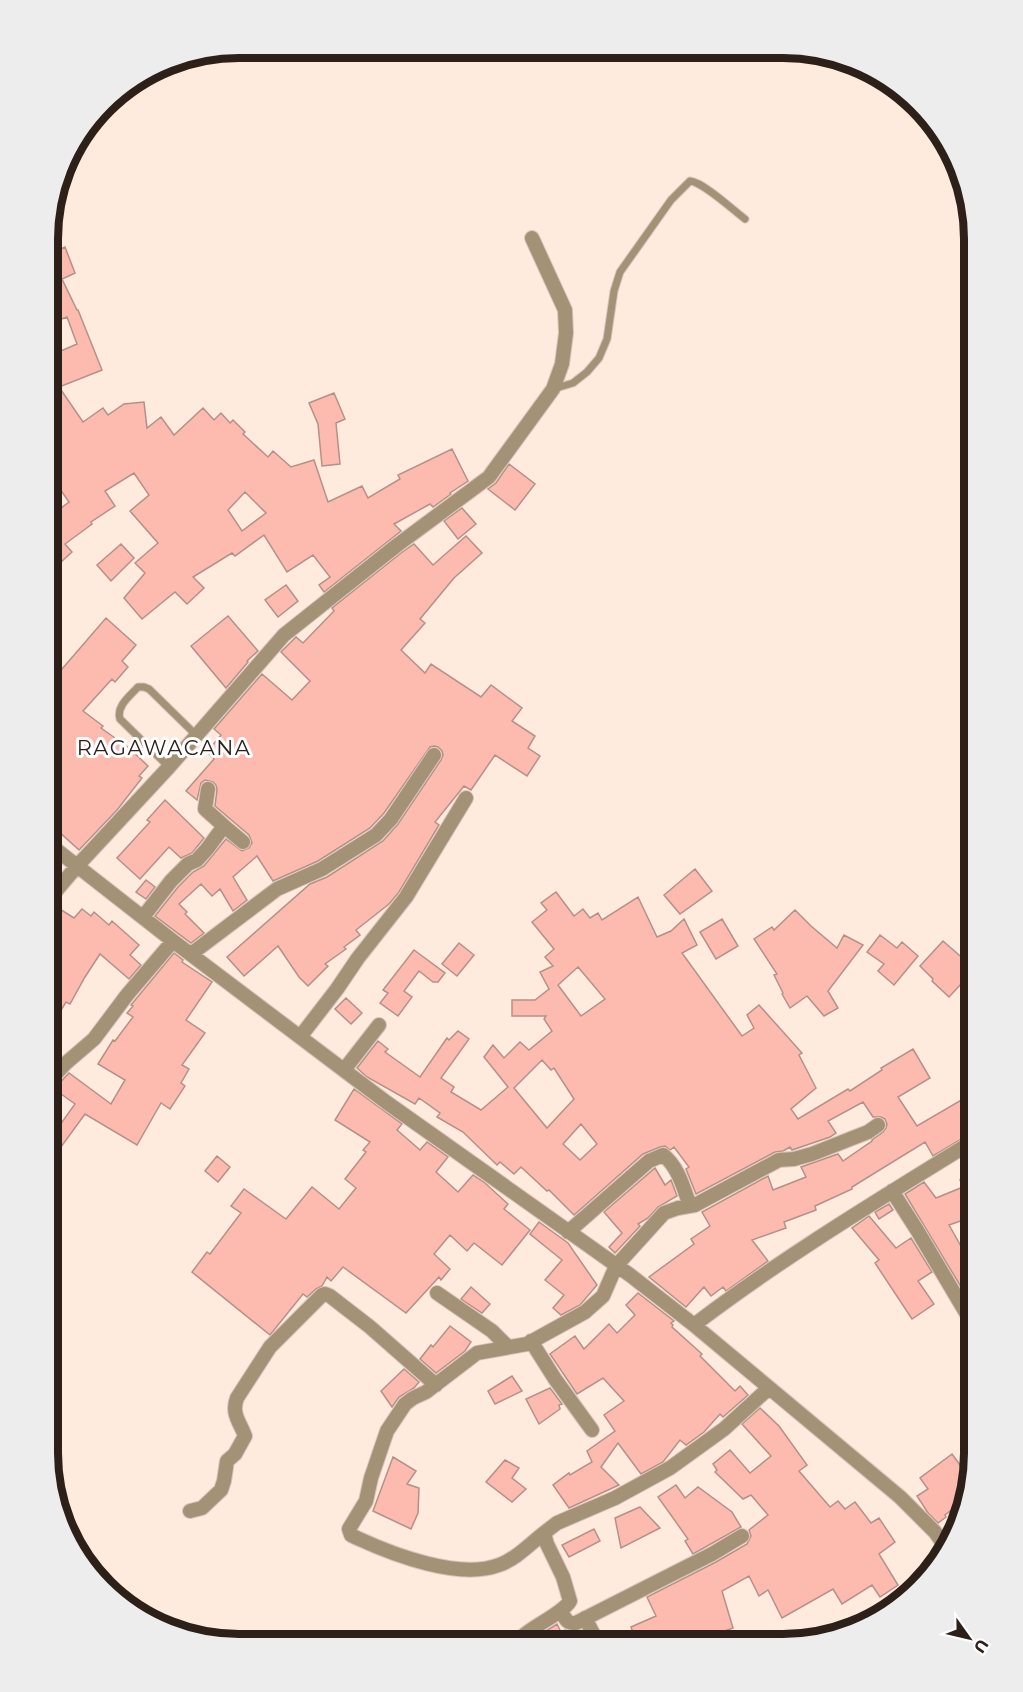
<svg xmlns="http://www.w3.org/2000/svg" width="1023" height="1692" viewBox="0 0 1023 1692" font-family="Montserrat,sans-serif">
	<style>
		.building { fill: #fcbbae; stroke: #b69088; stroke-width: 1.5; fill-rule: evenodd }
		.lines { fill: none; stroke-linecap: round; stroke-linejoin: round }
		.service-casing { stroke: #d9c6bb; stroke-width: 9 }
		.minor-casing { stroke: #d9c6bb; stroke-width: 16 }
		.service { stroke: #a49277; stroke-width: 7 }
		.minor { stroke: #a49277; stroke-width: 14 }
		.labels { text-anchor: middle; dominant-baseline: central; stroke-width: 6; stroke-linejoin: round; paint-order: stroke }
		.quarter-label { font-size: 21px; letter-spacing: 1.5px; fill: #2d2019; stroke: #fff }
		.rim { fill: none; stroke: #2d2019; stroke-width: 8 }
	</style>
	<rect width="100%" height="100%" fill="#ffeade"/>
	<path class="building" d="M65 247 75 273 62 279 77 310H78L102 370 59 387 83 422 103 408 108 415 124 404 144 402 147 428 161 417 174 435 203 408 214 420 221 413 230 423 233 420 245 432 243 434 268 457 273 451 291 467 314 460 328 502 362 486 368 498 400 479 398 475 452 449 468 481 450 493 451 494 433 507 430 504 394 524 401 531 324 592 319 585 330 577 313 555 287 572 264 535 235 556 232 553 193 577 204 588 187 604 175 592 142 619 124 598 145 573 135 563 158 543 130 511 149 495 134 473 105 491 115 506 91 522 92 524 65 544 72 552 49 573V517L69 502 49 473V356L77 344 67 317 49 324 50 254ZM245 492 266 513 242 531 228 510Z
		M334 393 345 419 336 423 340 464 322 466 318 424 309 403Z
		M509 464 535 484 515 510 488 489 496 483Z
		M462 508 476 524 458 539 444 521Z
		M466 536 482 553 454 578 420 619 425 623 401 650 425 673 431 664 481 697 491 685 522 708 512 721 535 736 528 748 540 756 527 776 495 755 471 790 464 786 435 822 439 825 399 892 389 904 356 930 360 935 344 947 346 949 325 964 328 966 308 986 299 977 278 946 244 976 227 957 310 884 327 877 383 841 398 824 441 760 443 755 442 751 438 747 434 746 430 747 384 813 370 828 318 861 273 881 257 856 233 877 247 900 233 911 220 889 212 896 201 884 179 904 187 912 185 914 204 933 191 943 155 916 178 887 193 872 204 866 226 839 242 851 249 848 252 843 249 835 215 806 217 790 216 785 213 782 205 780 201 783 197 800 186 791 214 759 207 752 221 735 214 729 262 674 292 700 310 681 281 652 296 637 303 643 334 611 332 608 401 553 414 544 433 565Z
		M121 544 134 558 111 581 97 565Z
		M286 585 298 601 278 617 265 600Z
		M228 616 258 651 247 661 248 662 226 688 191 646Z
		M106 618 136 645 122 661 128 667 115 682 112 679 83 711 103 726 101 728 129 748 148 766 139 776 142 778 117 810 79 850 58 831 54 837 49 835V660L62 669Z
		M165 800 204 838 192 853 181 858 169 847 140 879 117 858 150 822 147 820Z
		M695 869 712 891 680 914 664 895Z
		M146 880 155 887 146 899 136 892Z
		M556 892 574 916 583 909 590 918 598 913 602 920 638 897 657 937 671 931 684 919 697 945 682 953 742 1036 754 1028 747 1015 759 1005 802 1053 799 1055 816 1088 791 1109 798 1119 848 1089 850 1091 882 1070 881 1068 913 1049 930 1078 898 1097 917 1126 975 1092V1131L933 1156 925 1142 852 1187V1189L815 1206 816 1210 784 1222 786 1228 752 1240 768 1261 726 1291 723 1287 711 1296 704 1287 686 1307 649 1277 694 1244 691 1239 710 1226 702 1212 768 1176 773 1190 806 1177 801 1167 838 1154 843 1161 872 1141V1140L883 1132 886 1128 887 1124 885 1119 881 1117H873L863 1102 828 1121 836 1133 830 1137 792 1150 790 1147 783 1151 775 1152 696 1194 686 1169 689 1167 674 1147 670 1150 665 1146 660 1147 643 1154 574 1215 549 1190 547 1191 521 1167 514 1174 500 1162 497 1165 463 1132 437 1117 440 1113 419 1098 415 1104 367 1077 357 1068 378 1041 388 1049 385 1052 420 1077 447 1038 449 1040 458 1031 469 1039 441 1078 454 1087 451 1092 481 1110 508 1087 484 1057 493 1045 504 1058 520 1042 529 1050 552 1031 544 1019 546 1016H512V1000H535L549 989 540 972 553 966 545 957 554 949 532 922 547 910 541 903ZM578 967 605 999 581 1016 558 985ZM542 1060 551 1070 554 1068 574 1099 547 1128 514 1088ZM581 1124 597 1144 580 1160 563 1144Z
		M55 906 74 918 82 909 91 916 94 912 109 925 112 921 139 945 130 955 141 965 129 979 100 954 85 977 70 1004 66 1002 49 1030V908Z
		M795 910 811 926 837 948 844 935 863 945 828 991 838 1008 824 1016 807 996 790 1008 782 994 783 993 774 975 777 974 754 939 772 927 774 930Z
		M722 919 738 946 716 959 700 932Z
		M880 935 897 948 902 942 918 956 894 985 878 971 884 964 867 952Z
		M943 941 975 969 949 997 932 981 933 979 920 966Z
		M459 943 474 955 457 976 442 964Z
		M414 950 445 973 438 982H433L419 971 404 991 412 997 398 1016 380 1003 388 993 383 990Z
		M174 953 183 960 182 962 212 982 186 1020 205 1033 182 1065 189 1069 181 1083 185 1086 170 1109 161 1103 137 1145 85 1114 61 1147 48 1138V1117L60 1125 75 1104 54 1089 69 1073 111 1104 125 1080 98 1064 113 1040 115 1041 133 1017 127 1013 133 1006 131 1005Z
		M346 998 362 1013 351 1024 335 1009Z
		M354 1089 402 1124 397 1130 420 1150 427 1142 448 1157 436 1172 458 1192 473 1175 485 1183 508 1204 504 1209 530 1230 502 1265 474 1243 467 1251 450 1235 434 1254 450 1269 441 1280 439 1277 406 1313 343 1267 331 1281 327 1277 322 1286 316 1289 307 1297 303 1294 270 1335 192 1272 207 1252 210 1254 241 1213 231 1206 244 1189 286 1219 312 1187 339 1209 356 1188 345 1179 366 1152 363 1150 370 1142 335 1120Z
		M217 1156 230 1167 218 1182 205 1171Z
		M655 1168 665 1185 671 1180 677 1196 658 1207 648 1218 638 1224 640 1226 615 1253 609 1247 622 1233 604 1212Z
		M975 1174V1216L949 1225 975 1271V1310L905 1194 924 1182 936 1198 963 1187 960 1180Z
		M889 1204 893 1210 879 1219 875 1212Z
		M869 1216 896 1248 911 1238 932 1272 918 1281 934 1304 912 1319 875 1263 879 1260 852 1228Z
		M539 1222 568 1243 597 1285 580 1305 561 1315 553 1308 564 1295 545 1280 562 1260 530 1234Z
		M471 1287 490 1304 482 1313 461 1299Z
		M638 1293 674 1321 671 1323 673 1325 672 1327 702 1354 700 1356 735 1391 740 1386 748 1395 723 1417 720 1414 704 1432 686 1445 680 1440 663 1462 641 1474 618 1443 601 1467 619 1485 569 1508 553 1485 569 1473 570 1475 592 1462 587 1451 615 1431 604 1415 624 1401 603 1378 577 1394 550 1354 575 1336 584 1349 609 1324 617 1333 635 1315 626 1305Z
		M450 1326 471 1342 465 1351 436 1373 420 1359 431 1345 433 1347Z
		M404 1369 419 1382 414 1388 399 1397 392 1407 381 1391Z
		M512 1376 522 1391 495 1404 488 1391Z
		M550 1388 562 1404 559 1405 560 1409 539 1424 526 1399Z
		M760 1408 779 1426 807 1465 799 1471 830 1507 838 1501 845 1509 855 1502 871 1523 879 1518 895 1542 879 1554 898 1585 880 1597 872 1585 842 1604 833 1589 782 1618 768 1590 759 1596 749 1576 722 1591 733 1628 714 1635 713 1632 697 1640 695 1634 681 1644H670L667 1636 650 1644H637L631 1627 656 1616 647 1597 716 1562 747 1544 751 1536 749 1530 768 1515 751 1495 743 1499 715 1472 717 1470 713 1464 730 1450 750 1473 771 1456 742 1424Z
		M952 1454 971 1480 967 1498 945 1515 946 1517 938 1523 928 1513 917 1496 928 1489 920 1478Z
		M393 1457 416 1471 407 1484 419 1488 418 1513 411 1529 373 1511Z
		M505 1460 519 1468 512 1478 526 1489 512 1502 486 1482Z
		M676 1485 685 1498 698 1487 732 1512 741 1527 693 1554 685 1541 688 1539 658 1497Z
		M640 1507 660 1528 621 1548 615 1518Z
		M594 1529 600 1541 569 1557 562 1545Z
		M557 1624 561 1632 565 1630 573 1632 576 1639 568 1643H541L538 1636Z"/>
	<g class="lines">
		<g class="service-casing">
			<path id="service" d="M553 389 573 383 587 372 599 358 607 339 614 291 620 272 671 200 690 181C703 182 733 210 745 219
				M169 767 120 719C116 706 130 696 138 687H144L149 689 196 735"/>
		</g>
		<g class="minor-casing">
			<path id="minor" d="M224 826 243 842
				M49 844 173 941 386 1102 630 1275 694 1325 900 1497 935 1532 947 1549
				M49 899 78 865 169 767 284 635 396 546 489 477 494 470 553 389 562 364 566 333 565 310 532 238
				M143 917 171 881 188 864 197 860 207 849 224 826 205 809 208 789
				M191 954 277 889 322 869 376 835 391 819 434 755
				M300 1037 337 989 358 958 406 897 466 798
				M344 1070 379 1025
				M48 1082 66 1063 94 1039 127 995 173 941
				M892 1191 917 1230 975 1328
				M568 1232 649 1161 663 1155C678 1166 684 1189 690 1206
				M437 1293 492 1331 508 1347
				M694 1325C783 1257 880 1199 975 1140
				M531 1341 555 1379 592 1430
				M190 1511 202 1508 221 1490 224 1481 227 1461 235 1454 245 1436C240 1422 231 1414 237 1398L270 1347 322 1295 325 1294 330 1296 370 1327 436 1385
				M544 1533C530 1544 516 1559 499 1565 459 1580 394 1555 357 1538L351 1535 349 1529 366 1501 371 1478 387 1431 405 1404 413 1398 426 1392 477 1353 527 1344 585 1312 603 1296 616 1266 664 1213 678 1208 695 1205 779 1160 794 1159 812 1154 868 1132 878 1125
				M561 1610C565 1618 566 1624 576 1623L712 1554 742 1536
				M585 1618 598 1643
				M523 1643V1636C535 1625 563 1613 570 1601L563 1577 547 1544 544 1533 557 1523 615 1498 670 1468 724 1429 769 1388"/>
		</g>
		<use href="#service" class="service"/>
		<use href="#minor" class="minor"/>
	</g>
	<g class="labels">
		<g class="quarter-label">
			<text x="164" y="747">RAGAWACANA</text>
		</g>
	</g>
	<path d="M0 0H1023V1692H0ZM239 58H783A181 181 0 0 1 964 239V1453A181 181 0 0 1 783 1634H239A181 181 0 0 1 58 1453V239A181 181 0 0 1 239 58Z" fill="#eeeded" fill-rule="evenodd"/>
	<path class="rim" d="M239 58H783A181 181 0 0 1 964 239V1453A181 181 0 0 1 783 1634H239A181 181 0 0 1 58 1453V239A181 181 0 0 1 239 58Z"/>
	<g transform="translate(969 1638) rotate(124)" stroke="#ffffff" stroke-width="4.5" paint-order="stroke">
	<path d="M0-4.5L10 22L0 15L-10 22Z" fill="#2d2019"/>
	<text y="-9" font-size="16" font-weight="bold" text-anchor="middle" fill="#2d2019">U</text>
	</g>
</svg>
